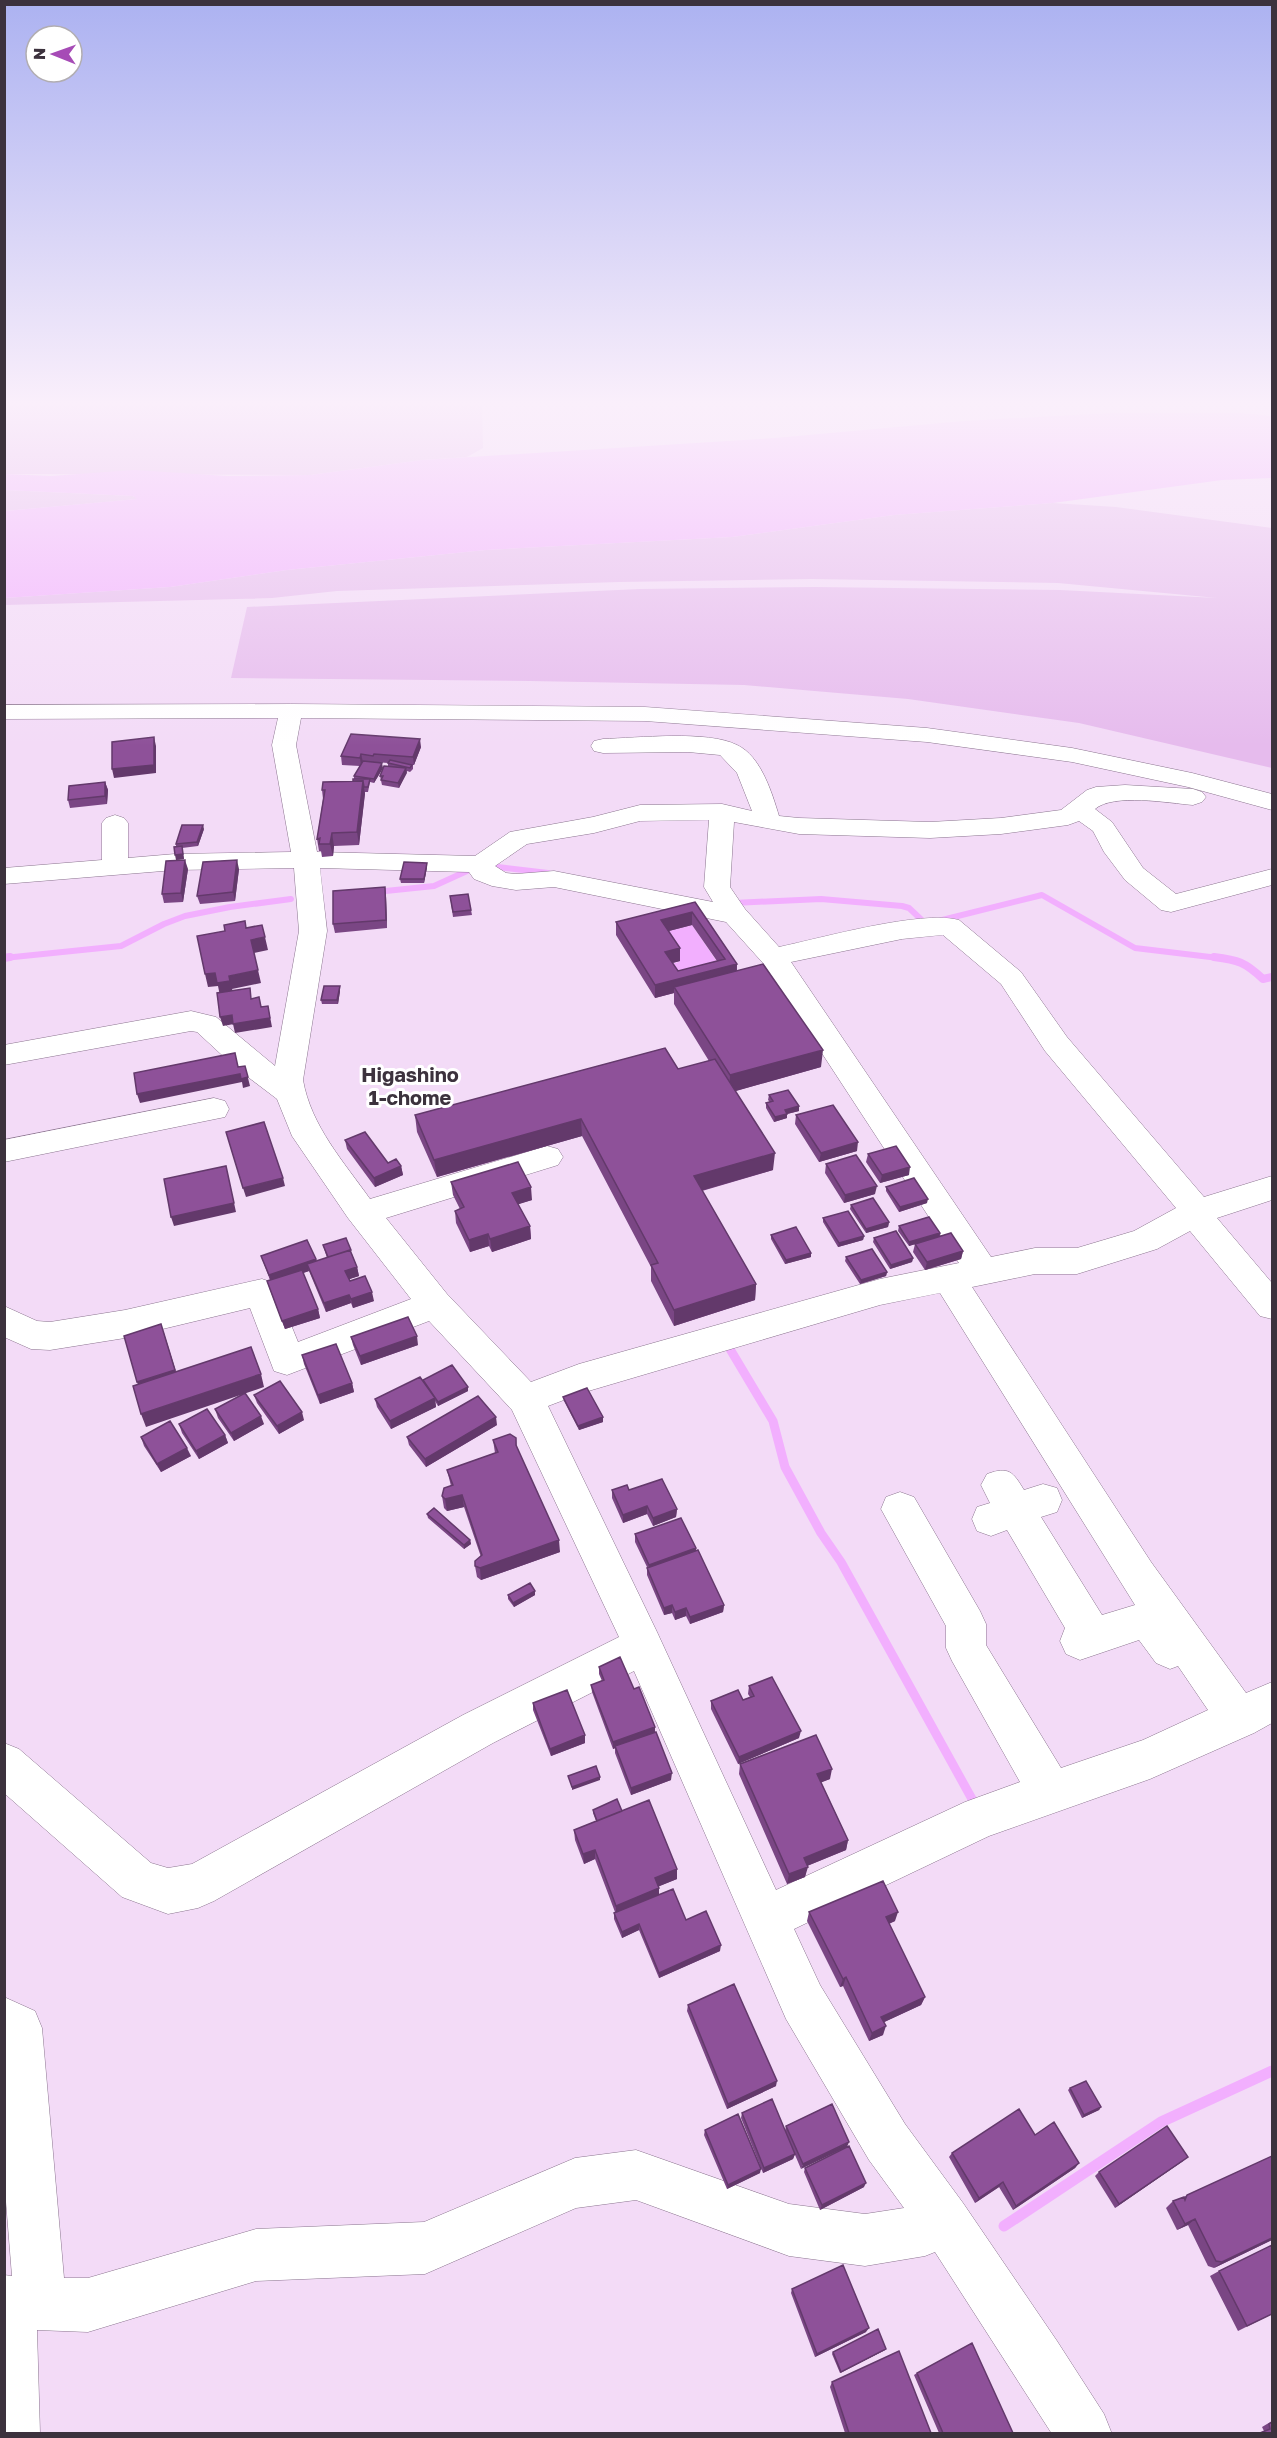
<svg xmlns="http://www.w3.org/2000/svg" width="1277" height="2438" viewBox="0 0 1277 2438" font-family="'Golos Text',sans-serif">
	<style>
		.green { fill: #e6bbed }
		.water { fill: #f2affe }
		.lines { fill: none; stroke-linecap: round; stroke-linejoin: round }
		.stream-far3 { stroke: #f2affe; stroke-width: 6 }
		.stream-far2 { stroke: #f2affe; stroke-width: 8 }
		.stream-far1 { stroke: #f2affe; stroke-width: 9 }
		.stream { stroke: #f2affe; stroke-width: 11 }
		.minor-casing { stroke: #8b758f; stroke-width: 1 }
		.minor { fill: #fff; fill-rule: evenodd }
		.wall { fill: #7a4684; fill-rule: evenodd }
		.shaded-wall { fill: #63396b }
		.building { fill: #8e5199; stroke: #63396b; stroke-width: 1.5; fill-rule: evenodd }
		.labels { text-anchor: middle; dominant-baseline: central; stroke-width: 6; stroke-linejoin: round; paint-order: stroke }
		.neighbourhood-label { font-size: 20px; font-weight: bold; fill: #3c323d; stroke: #fff }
	</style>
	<rect width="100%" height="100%" fill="#f3dbf7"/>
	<path class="green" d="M4 405H482L483 448 467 457 422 460 310 475 5 474Z
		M4 490 133 496 138 499 5 511Z
		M1053 503 1116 507 1272 528V768L1079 723 908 699 744 685 530 681 231 678 247 607 640 589 815 587 1060 590 1217 598 1058 583 812 579 619 582 337 591 272 598 5 605V598L170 587 287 570 486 550 732 537 894 515Z"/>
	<path class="water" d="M1109 413H1241L1272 416V478L1222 480 1053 503 894 515 732 537 486 550 287 570 170 587 5 598V511L137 499 133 496 5 490V474L51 476 134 470 227 476 310 475 422 460 775 438 964 421Z
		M692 925 724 972 677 984 665 965 679 962 661 933Z"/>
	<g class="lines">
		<path class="stream-far3" d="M490 866 548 873
			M376 892 434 886 467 871
			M734 903 821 899 902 906 909 908 926 924 1042 895 1135 948 1227 959
			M4 958 121 946 164 924 185 916 230 907 291 899"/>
		<path class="stream-far2" d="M1214 957C1238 960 1245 962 1263 979L1272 977
			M4 958 10 957
			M727 1343 728 1345"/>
		<path class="stream-far1" d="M727 1344 773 1421 785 1467 821 1533 841 1562 972 1799"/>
		<path class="stream" d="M1004 2226 1161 2122 1272 2071"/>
		<g class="minor-casing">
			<path id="minor" d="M291 704 645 707 927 728 1072 748 1192 773 1272 794V810L1188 787 1072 762 927 742 645 721 301 718 296 745 317 852 475 856 510 832 593 817 640 805 722 804 752 811 737 773 720 755 688 752 603 753 594 751 591 746 594 741 603 739C637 738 708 730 737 745 761 756 772 793 779 816L799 818 930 822 1001 818 1061 810 1087 790 1096 787 1125 785 1193 789 1202 792 1206 797 1202 802 1193 805C1168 803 1114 793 1095 809L1112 822 1143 868 1176 894 1272 869V885L1171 912 1161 910 1125 880 1104 852 1093 831 1079 821 1068 825 1001 834 930 838 799 834 734 822 730 887 745 909 779 947C822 938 920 910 959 920L1021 972 1067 1037 1204 1197 1272 1176V1200L1217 1218 1272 1283V1319L1260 1316 1190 1231 1157 1249 1077 1274H1035L972 1287 1151 1562 1246 1693 1272 1682V1723L1254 1733 1150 1779 989 1836 794 1929 820 1985 905 2124 963 2203 1057 2341 1104 2414 1112 2434H1052L935 2252 925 2256 865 2266 789 2256 636 2200 576 2208 425 2274 256 2281 88 2332 37 2330 40 2434H4V2275L12 2276 4 2177V1997L35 2011 42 2028 64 2278H88L256 2229 424 2222 575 2158 636 2150 789 2204 865 2214 904 2208 869 2160 786 2019 634 1671 493 1743 214 1901 198 1908 168 1914 122 1897 4 1793V1743L19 1749 151 1863 168 1868 192 1864 463 1715 619 1637 512 1410 429 1321 287 1375 274 1371 250 1308 125 1338 50 1350 31 1349 4 1337V1306L37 1321 50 1322 125 1310 262 1279 274 1283 298 1342 411 1299 348 1218 292 1136 277 1099 236 1068 197 1032 191 1031 4 1065V1045L191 1011 216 1017 275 1066 299 931 294 868 175 870 4 884V868L102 860V823L106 818 115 815 124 818 128 823V858L175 854 291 852 272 745 278 718 4 719V705ZM709 820 704 887 713 902 554 871 516 874 506 873 495 866 527 844 594 833 640 821ZM320 868 469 872 474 879 492 886 516 890 554 887 726 922 763 963 959 1263 880 1279 579 1364 531 1382 447 1294 386 1218 558 1165 563 1157 558 1149 547 1146 370 1199C344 1162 311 1126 303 1080L327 931ZM943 935 1001 984 1045 1051 1176 1208 1134 1231 1077 1248H1035L991 1257 791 962 902 939ZM940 1293 1135 1605 1102 1615 1041 1517 1057 1512 1062 1500 1057 1488 1043 1484 1024 1490C1013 1472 1009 1466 987 1474L981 1485 990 1503 977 1507 972 1519 977 1531 991 1536 1007 1530 1065 1628 1060 1641 1066 1654 1080 1660 1139 1640 1156 1663 1170 1669 1178 1666 1208 1710 1143 1740 1061 1768 986 1645V1624L980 1611 914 1497 900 1492 886 1497 881 1509 946 1626V1648L952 1661 1020 1782 965 1802 776 1890 657 1632 548 1406 585 1392 880 1305Z
				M214 1098 225 1101 229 1109 225 1117 4 1162V1140Z"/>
		</g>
		<use href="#minor" class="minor"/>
	</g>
	<path class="wall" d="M421 747 414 765H413V769L410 772 407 771 399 788 382 785 380 776 388 767V763L375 762 383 768 374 783 370 782 368 792H365L359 845 334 846 333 856 322 857 321 851H319L317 839 323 799 322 790 353 781 354 779V776L360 766 342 765 341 756Z
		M105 782 108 790 107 804 70 808 68 800Z
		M204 829 198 846 182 848 184 859 176 860V844Z
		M427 863V867L424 883H401L400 879Z
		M188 869 183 902 164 903 162 894Z
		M239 869 235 901 200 904 197 896Z
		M386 896 387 928 335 933 333 924Z
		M450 896 471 910 472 915 453 917Z
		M695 902 737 964V971L821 1067 735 1091 773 1170 702 1191 756 1284 755 1300 674 1326 651 1281V1267L582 1136 437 1177 417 1132 415 1115 678 1069 709 1061 674 1004V993L655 998 616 935V922ZM692 925 717 961 678 971 672 963 680 961 669 931Z
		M340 986V991L338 1004H322L321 1000Z
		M769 1095 799 1111 787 1114V1118L774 1122 766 1108V1103L770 1102 768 1100Z
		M796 1115 857 1151 819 1162 795 1124Z
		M345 1140 388 1163 401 1166 403 1175 375 1187 347 1149Z
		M868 1154 909 1175 880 1183 866 1162Z
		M826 1164 875 1194 844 1203 825 1173Z
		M451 1182 532 1200 518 1204 530 1226 531 1239 492 1252 489 1246 470 1252 456 1223 455 1211 460 1209 453 1195Z
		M886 1187 927 1203 899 1212 886 1191Z
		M851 1205 889 1222 888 1227 866 1233 850 1209Z
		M823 1218 864 1236 863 1240 838 1247 823 1222Z
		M899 1226 940 1233V1236L963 1251 961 1259 925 1270 913 1252 915 1244 909 1246 898 1231Z
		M771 1235 811 1253V1257L785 1264 771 1239Z
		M874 1238 913 1258 912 1262 890 1269 873 1242Z
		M323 1245 352 1254 357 1267 359 1276 349 1279 350 1281 374 1301 353 1308 351 1303 326 1312 309 1271 303 1273 318 1309 320 1318 285 1329 270 1290 267 1281 270 1280 261 1256 316 1259V1261L327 1258Z
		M846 1257 887 1272 886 1276 860 1284 845 1261Z
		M351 1337 418 1345 361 1365 353 1345Z
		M302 1355 352 1383 354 1392 320 1404 304 1364Z
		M423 1381 468 1387V1391L438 1406 435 1401 436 1407 391 1429 377 1407 375 1399Z
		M254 1395 304 1420 279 1434 257 1403Z
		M563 1397 603 1422 579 1430 564 1401Z
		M215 1409 264 1424 234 1441 218 1418Z
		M179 1424 225 1435 228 1443 199 1459 182 1433Z
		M497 1425 426 1467 409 1445 407 1437Z
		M141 1437 191 1456 161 1472 144 1446Z
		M516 1438 517 1449 560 1552 481 1580 477 1577 475 1566 481 1557 464 1507 447 1511 444 1508 442 1496 451 1486 447 1470 495 1453 493 1440Z
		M612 1490H629L677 1509 676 1517 653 1526 647 1514 623 1523 612 1498Z
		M427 1514 470 1540 471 1544 464 1549 428 1518Z
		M635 1534 696 1550 724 1605 723 1612 690 1624 686 1616 675 1620 672 1613 664 1615 647 1575V1567L635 1542Z
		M535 1591V1595L514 1607 508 1599V1595Z
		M599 1667 634 1689 655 1727V1732L671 1780 631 1795 615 1753V1748L613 1749 592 1692 591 1685 602 1681 599 1674Z
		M749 1686 799 1738 738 1764 711 1709V1701L743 1700 750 1697 748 1694Z
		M533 1703 585 1735V1743L551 1756 533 1710Z
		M740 1764 830 1779 821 1782 848 1840 846 1850 807 1866 805 1877 787 1884 739 1774Z
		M593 1810 622 1811 677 1869V1879L659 1886V1895L720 1951 659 1978 639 1930 622 1938 614 1919V1913L615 1912 595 1859 584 1864 575 1840 574 1830 596 1821 593 1813Z
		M809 1912 895 1921 889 1924 925 1997 921 2005 884 2022 883 2035 869 2041 843 1986 840 1987 807 1921Z
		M688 2005 776 2086 727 2109 687 2011Z
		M1070 2088 1101 2107 1099 2110 1082 2118 1068 2090Z
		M832 2104 801 2169 787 2136 795 2154 793 2159 763 2173 741 2118 742 2113 785 2131 786 2126Z
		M705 2130 760 2173 727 2189 704 2135Z
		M1035 2135 1079 2163 1075 2168 1013 2210 999 2187 975 2203 949 2157 952 2153Z
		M1183 2161 1115 2208 1095 2176 1099 2172Z
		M805 2168 864 2187 820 2210 804 2172Z
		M1187 2195 1272 2240 1214 2268 1208 2266 1188 2225 1177 2230 1166 2208 1173 2201 1184 2197Z
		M1219 2271 1272 2314 1238 2331 1210 2276Z
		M792 2289 866 2332 815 2357 791 2293Z
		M885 2350 840 2373 832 2354 833 2352Z
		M917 2373 1013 2433H939L914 2375Z
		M832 2382 931 2433H845L830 2387Z
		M1272 2421V2433H1259L1264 2431 1262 2427Z"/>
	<path class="shaded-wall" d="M154 737 156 746V773L114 778 112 769Z
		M420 739 421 747 414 765 413 757Z
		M361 754 363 762 361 766 360 758Z
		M382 763 383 768 374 783V779Z
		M406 768 407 773 399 788 398 783Z
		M363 781 365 794 359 845 357 832Z
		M105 782 108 790 107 804 105 796Z
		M203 825 204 829 198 846 197 842Z
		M332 833 334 846 333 856 330 844Z
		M182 846 184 859 176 860 175 855Z
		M185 860 188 869 183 902 181 893Z
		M237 860 239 869 235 901 233 892Z
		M427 863V867L424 883V879Z
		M385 887 386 896 387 928 386 920Z
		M692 912V925L661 933V920Z
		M265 937 268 950 254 953 251 940Z
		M680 948V961L665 965V952Z
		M737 964 736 977 674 987V993L655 998V985Z
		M258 970 261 983 232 989 234 994 220 996 218 986 208 987 205 974 215 973 229 976Z
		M340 986V991L338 1004 337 1000Z
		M268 1006 272 1027 235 1033 233 1024Z
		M232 1015 234 1024 223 1026 220 1017Z
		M823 1050 821 1067 729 1093 730 1075Z
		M245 1066 250 1086 243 1088 242 1082 140 1103 137 1094Z
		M799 1106V1111L787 1114V1118L774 1122 775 1117 785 1110Z
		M581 1119 582 1136 437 1177 434 1160Z
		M858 1142 857 1151 819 1162 821 1153Z
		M775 1153 773 1170 693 1193 694 1176Z
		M226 1166 236 1212 174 1226 171 1217Z
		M401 1166 403 1175 375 1187 374 1178Z
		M910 1167 909 1175 880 1183 882 1175Z
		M283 1178 285 1186 246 1197 243 1188Z
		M877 1186 875 1194 844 1203 845 1195Z
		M531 1187 532 1200 513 1206 512 1193Z
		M928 1199 927 1203 899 1212 900 1207Z
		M889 1222 888 1227 866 1233V1229Z
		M530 1226 531 1239 492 1252 490 1239Z
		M940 1233 939 1237 909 1246V1242Z
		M488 1234 489 1246 470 1252 469 1240Z
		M864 1236 863 1240 838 1247 839 1243Z
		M963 1251 961 1259 925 1270 927 1262Z
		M811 1253V1257L785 1264 786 1260Z
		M913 1258 912 1262 890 1269 891 1265Z
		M316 1259 318 1268 307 1264 309 1271 271 1284 269 1275Z
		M357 1267 359 1276 347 1280 345 1271Z
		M887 1272 886 1276 860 1284 861 1280Z
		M756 1284 755 1300 674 1326V1310Z
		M372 1292 374 1301 353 1308 351 1299Z
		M349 1295 351 1303 326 1312 324 1303Z
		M318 1309 320 1318 285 1329 282 1321Z
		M164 1333 178 1378 140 1390 137 1382Z
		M417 1336 418 1345 361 1365 360 1356Z
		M261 1374 264 1387 146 1427 141 1414Z
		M352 1383 354 1392 320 1404 318 1395Z
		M468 1387V1391L438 1406V1402Z
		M435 1398 436 1407 391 1429 390 1421Z
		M302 1412 304 1420 279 1434 277 1426Z
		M261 1416 264 1424 234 1441 231 1433Z
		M496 1417 497 1425 426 1467 425 1459Z
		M603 1417V1422L579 1430 578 1426Z
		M225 1435 228 1443 199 1459 196 1451Z
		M187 1448 191 1456 161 1472 157 1464Z
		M462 1495 464 1507 447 1511 445 1499Z
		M647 1506V1514L623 1523V1515Z
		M677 1509 676 1517 653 1526V1518Z
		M470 1540 471 1544 464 1549V1545Z
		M559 1540 560 1552 481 1580 480 1568Z
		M696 1548V1556L649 1572V1565Z
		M535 1591V1595L514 1607 513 1603Z
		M672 1605V1613L664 1615V1608Z
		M724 1605 723 1612 690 1624V1617Z
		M686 1608V1616L675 1620V1612Z
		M655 1727V1734L613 1749V1742Z
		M801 1731 799 1738 738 1764 739 1757Z
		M585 1735V1743L551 1756 550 1749Z
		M832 1769 830 1779 815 1785 817 1774Z
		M672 1773 671 1780 631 1795V1788Z
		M600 1777V1780L572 1790V1787Z
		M848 1840 846 1850 802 1868 804 1858Z
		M595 1850V1859L584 1864 583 1854Z
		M808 1867 805 1877 787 1884 789 1874Z
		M677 1869V1879L655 1888V1878Z
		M659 1888V1898L616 1916V1906Z
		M898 1912 895 1921 883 1926 886 1917Z
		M639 1924V1930L622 1938V1932Z
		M721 1945 720 1951 659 1978V1973Z
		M846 1977 843 1986 840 1987 843 1979Z
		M925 1997 921 2005 878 2025 881 2017Z
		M886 2026 883 2035 869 2041 872 2033Z
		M777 2081 776 2086 727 2109 728 2104Z
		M1101 2107 1099 2110 1082 2118 1084 2115Z
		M849 2142 847 2147 801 2169 803 2164Z
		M795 2154 793 2159 763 2173 764 2168Z
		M1188 2157 1183 2161 1115 2208 1119 2204Z
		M1079 2163 1075 2168 1013 2210 1016 2206Z
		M761 2169 760 2173 727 2189 728 2185Z
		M1003 2182 999 2187 975 2203 979 2198Z
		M866 2183 864 2187 820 2210 822 2205Z
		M1195 2219 1188 2225 1177 2230 1185 2224Z
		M1272 2238V2240L1214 2268 1222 2262Z
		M869 2328 866 2332 815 2357 817 2354Z
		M886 2349 885 2350 840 2373 841 2372Z"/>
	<path class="building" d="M351 734 420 739 413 757 374 754 373 756 361 754 360 758 341 756Z
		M154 737V765L112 769V742Z
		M390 760 412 765 410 768 388 763Z
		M363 761 382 763 374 779 354 776Z
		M384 766 406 768 398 783 381 780 383 776H380Z
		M353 779H370L368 787H364L363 781H353Z
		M363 781 357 832 332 833 330 844H319L320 838 317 839 325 790H322L323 782Z
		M105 782V796L68 800 69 786Z
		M182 825H203L197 842 176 844Z
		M182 846 183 854 175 855 174 847Z
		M185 860 181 893 162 894 166 861Z
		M237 860 233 892 197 896 203 862Z
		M404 862 427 863 424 879H400Z
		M385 887 386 920 333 924V891Z
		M468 894 471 910 453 912 450 896Z
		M695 902 737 964 655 985 616 922ZM692 912 725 959 678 971 665 952 680 948 661 920Z
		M245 921 246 928 262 925 265 937 251 940 258 970 229 976 230 981 217 983 215 973 205 974 197 936 225 931 224 925Z
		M763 964 823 1050 730 1075 674 987Z
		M324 986H340L337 1000H321Z
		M250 988 251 999 259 997 261 1007 268 1006 270 1018 233 1024 232 1015 220 1017 217 993Z
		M665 1048 678 1069 715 1059 775 1153 694 1176 756 1284 674 1310 651 1265 658 1263 581 1119 434 1160 415 1115Z
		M235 1053 238 1067 245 1066 248 1077 241 1079 240 1074 137 1094 134 1073Z
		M788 1090 799 1106 785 1110 787 1114 775 1117 766 1103 773 1101 769 1095Z
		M833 1105 858 1142 821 1153 796 1115Z
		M264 1122 283 1178 243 1188 226 1132Z
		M365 1132 388 1163 396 1159 401 1166 374 1178 345 1140Z
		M896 1146 910 1167 882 1175 868 1154Z
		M856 1155 877 1186 845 1195 826 1164Z
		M518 1162 531 1187 512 1193 530 1226 490 1239 488 1234 469 1240 455 1211 464 1207 451 1182Z
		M226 1166 234 1203 171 1217 164 1179Z
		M914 1178 928 1199 900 1207 886 1187Z
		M873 1198 889 1222 866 1229 851 1205Z
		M848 1211 864 1236 839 1243 823 1218Z
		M929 1217 940 1233 909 1242 899 1226Z
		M796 1227 811 1253 786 1260 771 1235Z
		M896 1231 913 1258 891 1265 874 1238Z
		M951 1233 963 1251 927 1262 915 1244Z
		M346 1238 351 1250 328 1257 323 1245Z
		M307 1240 316 1259 269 1275 261 1256Z
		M872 1249 887 1272 861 1280 846 1257Z
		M350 1250 357 1267 345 1271 350 1281 365 1276 372 1292 351 1299 349 1295 324 1303 307 1264Z
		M302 1270 318 1309 282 1321 267 1281Z
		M408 1317 417 1336 360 1356 351 1337Z
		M161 1324 175 1370 137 1382 124 1336Z
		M336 1344 352 1383 318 1395 302 1355Z
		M251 1347 261 1374 141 1414 133 1386Z
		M452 1365 468 1387 438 1402 423 1380Z
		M420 1377 435 1398 390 1421 375 1399Z
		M280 1381 302 1412 277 1426 254 1395Z
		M587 1388 603 1417 578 1426 563 1397Z
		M245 1393 261 1416 231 1433 215 1409Z
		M478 1396 496 1417 425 1459 407 1437Z
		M207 1409 225 1435 196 1451 179 1424Z
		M170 1421 187 1448 157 1464 141 1437Z
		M510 1434 516 1438V1445L559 1540 480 1568 475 1566V1561L482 1555 462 1495 445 1499 442 1496 444 1488 453 1485 447 1470 498 1452 493 1440Z
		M662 1479 677 1509 653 1518 647 1506 623 1515 612 1490 627 1485 629 1490Z
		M434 1508 470 1540 464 1545 427 1514Z
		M681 1518 696 1548 649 1565 635 1534Z
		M698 1550 724 1605 690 1617 686 1608 675 1612 672 1605 664 1608 647 1568Z
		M530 1583 535 1591 513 1603 508 1595Z
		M620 1657 634 1689 639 1687 655 1727 613 1742 591 1685 604 1680 599 1667Z
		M772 1677 801 1731 739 1757 711 1701 738 1690 743 1700 754 1696 749 1686Z
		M567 1690 585 1735 550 1749 533 1703Z
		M656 1732 672 1773 631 1788 615 1746Z
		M816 1735 832 1769 817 1774 848 1840 804 1858 808 1867 789 1874 740 1764Z
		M596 1766 600 1777 572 1787 568 1776Z
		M617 1799 622 1811 597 1821 593 1810Z
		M649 1800 677 1869 655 1878 659 1888 616 1906 595 1850 583 1854 574 1830Z
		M883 1881 898 1912 886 1917 925 1997 881 2017 886 2026 872 2033 846 1977 843 1979 809 1912Z
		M673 1889 686 1920 706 1911 721 1945 659 1973 639 1924 622 1932 614 1913Z
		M734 1984 777 2081 728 2104 688 2005Z
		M1086 2081 1101 2107 1084 2115 1070 2088Z
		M772 2099 795 2154 764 2168 742 2113Z
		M832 2104 849 2142 803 2164 786 2126Z
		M1019 2109 1035 2135 1054 2122 1079 2163 1016 2206 1003 2182 979 2198 952 2153Z
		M738 2114 761 2169 728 2185 705 2130Z
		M1167 2126 1188 2157 1119 2204 1099 2172Z
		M849 2146 866 2183 822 2205 805 2168Z
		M1272 2156V2238L1222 2262 1216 2261 1195 2219 1185 2224 1173 2201 1184 2197 1185 2200 1187 2195Z
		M1272 2245V2314L1247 2326 1219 2271Z
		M843 2265 869 2328 817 2354 792 2289Z
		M878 2329 886 2349 841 2372 833 2352Z
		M972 2343 1013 2433H943L917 2373Z
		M899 2351 931 2433H849L832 2382Z
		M1272 2422V2433H1260L1270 2429 1269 2424Z"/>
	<linearGradient id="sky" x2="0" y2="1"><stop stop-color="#acb2f1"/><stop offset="0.54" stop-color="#faeffb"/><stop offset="1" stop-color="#faeffb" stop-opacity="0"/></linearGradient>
	<rect width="1277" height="746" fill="url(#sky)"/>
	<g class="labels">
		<g class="neighbourhood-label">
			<text x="410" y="1074">Higashino<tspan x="410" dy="23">1-chome</tspan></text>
		</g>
	</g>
	<rect width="1277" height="2438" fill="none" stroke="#3c323d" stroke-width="12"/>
	<g transform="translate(54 54) rotate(271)"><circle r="28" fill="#ffffff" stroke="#b1adb1" stroke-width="1.5"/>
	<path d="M0-4.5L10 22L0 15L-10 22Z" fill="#a64bb6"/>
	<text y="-9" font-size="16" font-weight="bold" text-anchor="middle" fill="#3c323d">N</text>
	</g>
</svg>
